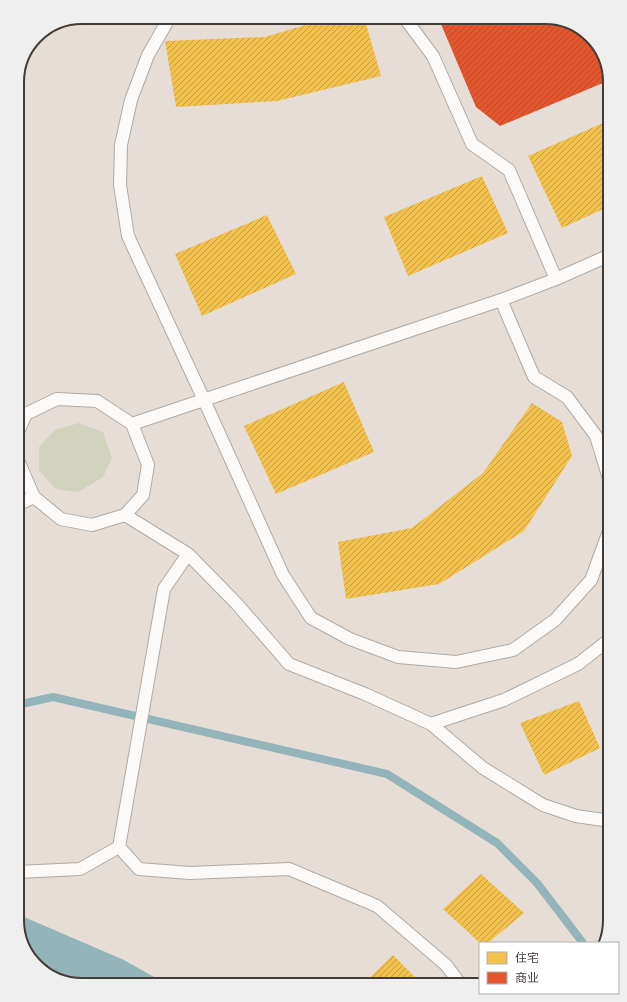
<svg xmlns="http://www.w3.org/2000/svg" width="627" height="1002" viewBox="0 0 627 1002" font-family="Raleway,'Noto Sans SC',sans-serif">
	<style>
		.green { fill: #d2d3bc }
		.water { fill: #93b4b8 }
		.homes { fill: url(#homes-hatch) }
		.shops { fill: url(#shops-hatch) }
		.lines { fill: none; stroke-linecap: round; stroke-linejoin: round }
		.stream { stroke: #93b4b8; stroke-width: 8 }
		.lane-casing { stroke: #b1aaa4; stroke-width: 14 }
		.lane { stroke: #fbfaf9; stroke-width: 12 }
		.rim { fill: none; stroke: #423b37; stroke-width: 2 }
	</style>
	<defs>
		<pattern id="homes-hatch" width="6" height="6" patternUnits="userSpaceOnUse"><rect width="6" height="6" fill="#f2c14e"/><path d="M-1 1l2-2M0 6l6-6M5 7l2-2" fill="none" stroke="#c69e42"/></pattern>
		<pattern id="shops-hatch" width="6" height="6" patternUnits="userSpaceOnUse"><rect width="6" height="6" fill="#e4572e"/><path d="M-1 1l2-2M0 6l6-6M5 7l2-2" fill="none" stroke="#ba4928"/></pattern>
	</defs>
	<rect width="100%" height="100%" fill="#e6ddd6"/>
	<path class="green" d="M79 423 103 432 112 458 103 477 78 492 56 489 39 470V447L55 430Z"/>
	<path class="water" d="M17 914 124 960 168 985C140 985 105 988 79 985 42 981 17 950 17 914Z"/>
	<path class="homes" d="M333 17H364L381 76 277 101 176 107 165 41 265 37Z
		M610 120V206L562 228 528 156Z
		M482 176 508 233 408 276 384 217Z
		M267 215 296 274 202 316 175 254Z
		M344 382 374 452 276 494 244 426Z
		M532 403 562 422 572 456 524 531 439 584 346 599 338 542 412 528 483 473Z
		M610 672V691L602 675Z
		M579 701 600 748 544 775 520 723Z
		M610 860V879L603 864Z
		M481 874 524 913 488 943H480L443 909Z
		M393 955 423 985H362Z"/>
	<path class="shops" d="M438 17H550L581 28 603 53 610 80 500 126 476 107Z"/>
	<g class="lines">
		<path class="stream" d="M17 705 53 697 387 774 497 843 537 883 583 943"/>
		<g class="lane-casing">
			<path id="lane" d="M170 17 148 55 131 100 121 145 120 185 128 236 204 400 283 575 311 618 350 639 398 657 456 662 513 650 555 620 591 580 609 531 610 520
				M404 17 433 56 472 144 509 170 556 279
				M501 300 534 377 567 397 596 436 610 482
				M132 424 501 300 556 279 610 255
				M17 458 34 497 61 519 92 525 125 515 143 495 148 465 132 424 97 401 57 399 26 414 17 434
				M17 505 34 497
				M125 515 188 554 236 603 289 664 365 694 431 724 483 768 543 805 576 816 610 821
				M188 554 164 589 119 847 139 869 190 873 289 869 377 906 446 965 461 985
				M431 724 504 700 578 664 610 639
				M17 872 80 869 119 847"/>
		</g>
		<use href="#lane" class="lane"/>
	</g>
	<path d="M0 0H627V1002H0ZM82 24H545A58 58 0 0 1 603 82V920A58 58 0 0 1 545 978H82A58 58 0 0 1 24 920V82A58 58 0 0 1 82 24Z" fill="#f0efef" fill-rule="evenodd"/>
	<path class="rim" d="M82 24H545A58 58 0 0 1 603 82V920A58 58 0 0 1 545 978H82A58 58 0 0 1 24 920V82A58 58 0 0 1 82 24Z"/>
	<rect x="479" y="942" width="140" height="52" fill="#ffffff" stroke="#b3b1af"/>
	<rect x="487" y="952" width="20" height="12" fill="#f2c14e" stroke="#b3b1af"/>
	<text x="515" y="962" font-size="12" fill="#423b37">住宅</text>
	<rect x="487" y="972" width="20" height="12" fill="#e4572e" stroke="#b3b1af"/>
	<text x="515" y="982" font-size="12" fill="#423b37">商业</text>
</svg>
